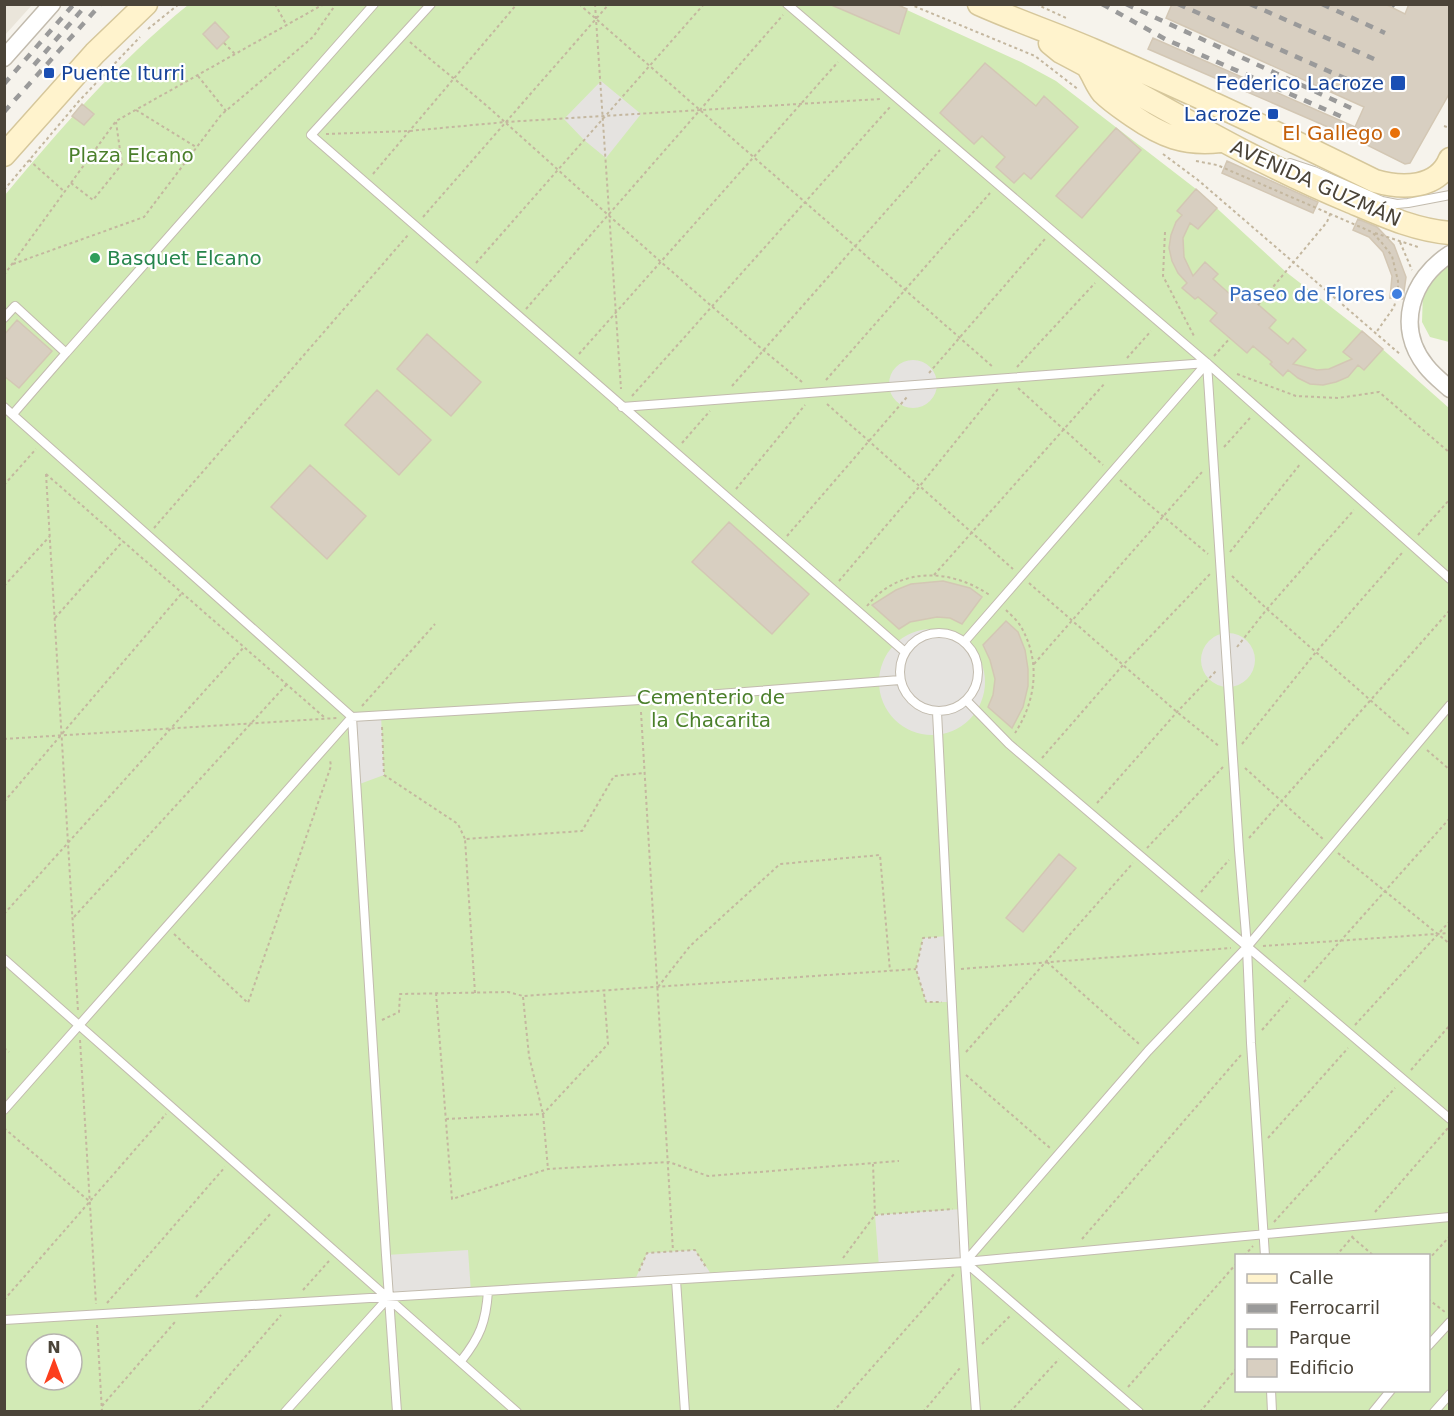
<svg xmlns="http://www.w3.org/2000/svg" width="1454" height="1416" viewBox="0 0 1454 1416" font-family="'DejaVu Sans',sans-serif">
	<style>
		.residential { fill: #eae5da }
		.green { fill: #d2eab5; fill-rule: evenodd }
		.parking { fill: #e5e3e0 }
		.building { fill: #d8cfc1; stroke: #d3c7b4; stroke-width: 1.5 }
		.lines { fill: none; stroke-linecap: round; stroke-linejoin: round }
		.lane-casing { stroke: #c2bbae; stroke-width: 10 }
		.street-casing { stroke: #c2bbae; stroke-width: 19 }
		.secondary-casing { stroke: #d6c79b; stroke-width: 25 }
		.path { stroke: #c4b79f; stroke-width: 2; stroke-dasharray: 3 3; stroke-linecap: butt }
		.lane { stroke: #fff; stroke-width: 8 }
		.street { stroke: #fff; stroke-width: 16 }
		.secondary { stroke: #fff3cd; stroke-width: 22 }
		.rail { stroke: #9a9a9a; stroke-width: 4.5; stroke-dasharray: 8 8; stroke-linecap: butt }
		.transit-dot { fill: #1a4fb4; stroke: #fff; stroke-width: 2 }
		.food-dot { fill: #e8710a; stroke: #fff; stroke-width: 2 }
		.leisure-dot { fill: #2e9e5b; stroke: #fff; stroke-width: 2 }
		.shop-dot { fill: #3f7fe0; stroke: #fff; stroke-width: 2 }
		.labels { text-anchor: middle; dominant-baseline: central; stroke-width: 4.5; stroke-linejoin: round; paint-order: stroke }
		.transit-label { font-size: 20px; fill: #164399; stroke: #fff; text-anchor: end }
		.food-label { font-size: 20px; fill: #c56008; stroke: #fff; text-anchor: end }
		.park-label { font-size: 20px; fill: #4a7f2a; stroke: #fff }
		.street-label { font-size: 20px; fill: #4b4439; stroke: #fff }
		.leisure-label { font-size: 20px; fill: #27864d; stroke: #fff; text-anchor: start }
		.shop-label { font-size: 20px; fill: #366cbe; stroke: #fff; text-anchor: end }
	</style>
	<rect width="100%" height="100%" fill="#f6f3ec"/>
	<path class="residential" d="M5 4 32 5 5 35 4 5Z"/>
	<path class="green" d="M188 5H896L1021 62 1056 81 1196 189 1286 272 1362 331 1449 408V1411L5 1412V195C62 127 119 61 188 5ZM1236 1256H1428V1390H1236ZM36 1344H72V1380H36Z
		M1449 262V342L1430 337 1422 322 1423 291 1430 275Z"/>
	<path class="parking" d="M601 81 641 114 606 158 584 140 564 119Z
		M889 384a24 24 0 1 1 48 0a24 24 0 1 1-48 0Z
		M879 682a53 53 0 1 1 106 0a53 53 0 1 1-106 0Z
		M1201 660a27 27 0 1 1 54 0a27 27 0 1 1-54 0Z
		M381 715 384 775 357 785 354 719Z
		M947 936 951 1002H926L916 969 923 938Z
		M962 1209 965 1262 879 1267 875 1215Z
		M468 1250 471 1292 389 1297 386 1255Z
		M695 1250 713 1277 634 1282 647 1253Z"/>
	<path class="building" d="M829 4H896L907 9 899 34Z
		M1172 4H1385L1405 14 1409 4H1449V94L1410 163 1405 164 1351 137 1148 49 1153 38 1355 127 1364 107 1166 18Z
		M215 22 229 37 217 49 203 34Z
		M985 63 1036 106 1044 96 1078 127 1031 179 1024 173 1014 183 996 167 1005 157 982 136 974 144 940 113Z
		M82 104 94 114 84 125 72 116Z
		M1116 128 1141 150 1082 218 1056 196Z
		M1227 161 1318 202 1313 213 1222 173Z
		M1196 189 1217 208 1198 229 1190 223 1183 238 1184 257 1193 276 1205 262 1218 274 1213 279 1232 296 1239 288 1276 320 1269 328 1288 344 1293 338 1306 350 1293 364 1317 370 1329 369 1352 359 1343 352 1362 331 1383 349 1364 370 1358 365 1348 377 1336 382 1323 385 1310 384 1298 378 1288 370 1283 376 1270 364 1272 362 1253 346 1247 353 1210 321 1217 313 1198 297 1195 299 1182 288 1187 283 1178 273 1172 261 1169 248 1171 235 1176 222 1182 215 1177 211Z
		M1358 219 1377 227 1394 245 1406 277 1403 299 1390 298 1392 276 1383 252 1369 237 1353 230Z
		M17 320 52 351 19 388 4 376V335Z
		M427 334 481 382 451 416 397 369Z
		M377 390 431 440 399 475 345 425Z
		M310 465 366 516 327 559 271 507Z
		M729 522 809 594 772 634 692 562Z
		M943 581 970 588 982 597 962 624 950 618 937 617 910 622 899 629 872 605 896 590 911 584Z
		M1006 621 1018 632 1025 650 1028 669V686L1023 707 1012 728 988 707 993 695 995 679 990 660 983 645Z
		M1059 854 1076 868 1023 932 1006 918Z"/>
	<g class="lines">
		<g class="lane-casing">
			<path id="lane" d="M431 4 311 135 905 652
				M787 4 1207 363 1450 579
				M1290 163 1314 171 1382 201 1397 204 1408 203 1450 195
				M4 318 15 306 66 353 374 4
				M1207 363 1239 850 1247 947 1251 1043 1265 1256
				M4 407 352 717 386 1255 397 1412
				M622 407 1207 363
				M13 414 66 353
				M900 672a39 39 0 1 1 78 0a39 39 0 1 1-78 0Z
				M965 641 1207 363
				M967 701 1009 744 1450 1119
				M937 712 965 1262 976 1412
				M4 959 517 1412
				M4 1110 352 717 640 700 900 680
				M965 1262 1148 1051 1247 947 1450 705
				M965 1262 1139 1412
				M676 1280 685 1412
				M4 1320 965 1262 1450 1217
				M1428 1346 1450 1322
				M461 1361C480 1337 486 1322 488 1291
				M1271 1390 1272 1412
				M285 1412 389 1297
				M1373 1412 1391 1390
				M1434 1412 1450 1394"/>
		</g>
		<g class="street-casing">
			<path id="street" d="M4 58 52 4
				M1450 254C1411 279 1395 327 1426 366 1433 375 1442 382 1450 389"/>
		</g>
		<g class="secondary-casing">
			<path id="secondary" d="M979 4C1017 21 1056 34 1093 50 1189 91 1282 135 1375 181 1402 189 1438 189 1450 159
				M1050 43 1061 52C1157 102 1249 160 1349 201 1382 215 1414 230 1450 233
				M1089 69C1094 77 1097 86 1103 93 1112 102 1123 109 1133 116 1162 136 1184 145 1220 141
				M4 155 95 53 146 4"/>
		</g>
		<path class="path" d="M275 4 287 26
			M579 4 993 367
			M595 4 621 389
			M909 4 1035 56 1079 90
			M1036 4 1066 18
			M148 29 179 4
			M410 42C442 70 476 95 507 124 604 211 701 300 802 382
			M224 43 236 55
			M198 76 226 111
			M136 110 196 147
			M1444 126 1450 128
			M326 134 409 131 506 122 880 99
			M1163 154 1198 180 1401 355
			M29 160 65 192
			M1196 161 1217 165 1372 232 1382 243 1392 256 1398 281V292L1394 307 1375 334
			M373 174 517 4
			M71 183 93 200 122 164 116 122
			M4 190 79 101 140 37
			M423 217 609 4
			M1165 232 1163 276 1195 338
			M1375 233 1418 247
			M1400 242 1412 270
			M476 263 704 4
			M13 264 144 217 221 115 313 37 336 4
			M4 275 116 121 324 4
			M1258 305 1327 222 1331 212
			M526 309 783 15
			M579 354 838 62
			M1214 356 1230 338
			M1127 358 1151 331
			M1017 367 1095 283
			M929 373 1045 239
			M1237 374 1296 396 1338 398 1379 392 1450 453
			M826 380 990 193
			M732 386 940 150
			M1018 388 1103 465
			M632 396 890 107
			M827 404 1013 569
			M682 443 710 411
			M1224 447 1250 418
			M46 474 78 1011
			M46 474 324 717
			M1120 480 1208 554
			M4 485 36 449
			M736 489 805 405
			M154 528 408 235
			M1418 535 1450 499
			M787 536 907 397
			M1230 552 1301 463
			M934 575 1105 383
			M1232 576 1267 609 1411 736
			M839 581 919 487 998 389
			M1029 583 1177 712 1220 747
			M4 586 50 536
			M867 606C899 566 951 568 991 596
			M1006 610C1011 615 1018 621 1021 627 1041 661 1036 701 1015 733
			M55 618 123 541
			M1237 647 1267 609 1354 510
			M1034 664 1202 472
			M362 706 435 624
			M641 712 673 1251
			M382 727 384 775 458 824 465 839
			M4 739 337 718
			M1242 744 1316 652 1402 553
			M1427 750 1450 770
			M1042 758 1123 665 1210 574
			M1245 768 1323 839
			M4 802 182 593
			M1097 803 1177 712 1216 671
			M1249 838 1450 610
			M1147 848 1223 767
			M1338 853 1450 944
			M1201 892 1229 860
			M4 914 244 647
			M74 917 287 684
			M174 934 248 1003 331 766 330 760
			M937 937 923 938 916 969 926 1002H942
			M1263 946 1450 933
			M1047 962 1139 1044
			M961 969 1231 948
			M1304 982 1450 818
			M658 987 690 946 780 864 880 855 890 971
			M436 993 452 1199 548 1169 669 1162 708 1176 899 1161
			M475 993 465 839 582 831 614 776 645 773
			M523 997 529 1056 543 1114 548 1169
			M382 1020 399 1012 400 994 508 992 523 996 916 969
			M1355 1025 1450 921
			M1262 1030 1290 998
			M80 1040 96 1304
			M4 1048 9 1052
			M966 1052 1133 863
			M1411 1070 1450 1025
			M966 1075 1050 1148
			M446 1119 543 1114 608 1044 604 991
			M4 1128 89 1201
			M1268 1138 1348 1048
			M1375 1212 1448 1128
			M875 1215 953 1209
			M1274 1222 1395 1088
			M1352 1237 1374 1256
			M1082 1239 1241 1055
			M1244 1256 1253 1246
			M1336 1256 1353 1236
			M843 1258 875 1215 873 1164
			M1428 1260 1450 1236
			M639 1271 647 1253 695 1250 706 1267
			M303 1290 329 1261
			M196 1297 272 1212
			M1428 1299 1445 1312
			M4 1300 166 1114
			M107 1303 225 1167
			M97 1325 102 1412
			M982 1344 1010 1316
			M1128 1387 1236 1264
			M102 1406 175 1322
			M198 1412 281 1315
			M833 1412 955 1273
			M923 1412 960 1368
			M1010 1412 1059 1359
			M1200 1412 1236 1369"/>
		<use href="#lane" class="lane"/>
		<use href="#street" class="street"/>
		<use href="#secondary" class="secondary"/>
		<path class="rail" d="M1102 4 1165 39 1347 119
			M1126 4 1351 108
			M1178 4 1362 86
			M1250 4 1374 59
			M1322 4 1385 33
			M1392 4 1395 6
			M34 65 87 4
			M4 84 74 4
			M4 112 101 4"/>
	</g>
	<g class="transit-dot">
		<rect x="43" y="67" width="12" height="12" rx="3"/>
		<rect x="1390" y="75" width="16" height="16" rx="3"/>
		<rect x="1267" y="108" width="12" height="12" rx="3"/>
	</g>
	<circle class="food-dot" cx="1395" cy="133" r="6"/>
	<circle class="leisure-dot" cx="95" cy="258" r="6"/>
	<circle class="shop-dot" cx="1397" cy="294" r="6"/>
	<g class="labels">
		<g class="transit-label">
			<text x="61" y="73" text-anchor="start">Puente Iturri</text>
			<text x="1384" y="83">Federico Lacroze</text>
			<text x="1261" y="114">Lacroze</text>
		</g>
		<g class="food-label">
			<text x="1383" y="133">El Gallego</text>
		</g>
		<g class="park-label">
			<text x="131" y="155">Plaza Elcano</text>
			<text x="711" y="697">Cementerio de<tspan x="711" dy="23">la Chacarita</tspan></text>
		</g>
		<g class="street-label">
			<text transform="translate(1316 183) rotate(24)">AVENIDA GUZMÁN</text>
		</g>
		<g class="leisure-label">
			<text x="107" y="258">Basquet Elcano</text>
		</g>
		<g class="shop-label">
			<text x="1385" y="294">Paseo de Flores</text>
		</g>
	</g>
	<rect width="1454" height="1416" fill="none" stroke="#4b4439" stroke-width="12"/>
	<rect x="1235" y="1254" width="195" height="138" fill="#ffffff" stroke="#b7b4b0" stroke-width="1.5"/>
	<rect x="1247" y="1274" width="30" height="9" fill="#fff3cd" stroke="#b7b4b0" stroke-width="1.5"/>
	<text x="1289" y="1284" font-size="18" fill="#4b4439">Calle</text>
	<rect x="1247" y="1304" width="30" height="9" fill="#9a9a9a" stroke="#b7b4b0" stroke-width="1.5"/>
	<text x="1289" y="1314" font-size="18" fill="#4b4439">Ferrocarril</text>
	<rect x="1247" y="1329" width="30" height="18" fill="#d2eab5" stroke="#b7b4b0" stroke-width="1.5"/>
	<text x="1289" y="1344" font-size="18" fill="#4b4439">Parque</text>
	<rect x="1247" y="1359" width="30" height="18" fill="#d8cfc1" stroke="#b7b4b0" stroke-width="1.5"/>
	<text x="1289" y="1374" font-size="18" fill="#4b4439">Edificio</text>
	<g transform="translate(54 1362)"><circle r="28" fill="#ffffff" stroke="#b7b4b0" stroke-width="1.5"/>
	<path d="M0-4.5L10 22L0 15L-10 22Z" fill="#fc3f1d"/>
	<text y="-9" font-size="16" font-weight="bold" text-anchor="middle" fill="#4b4439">N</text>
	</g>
</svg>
